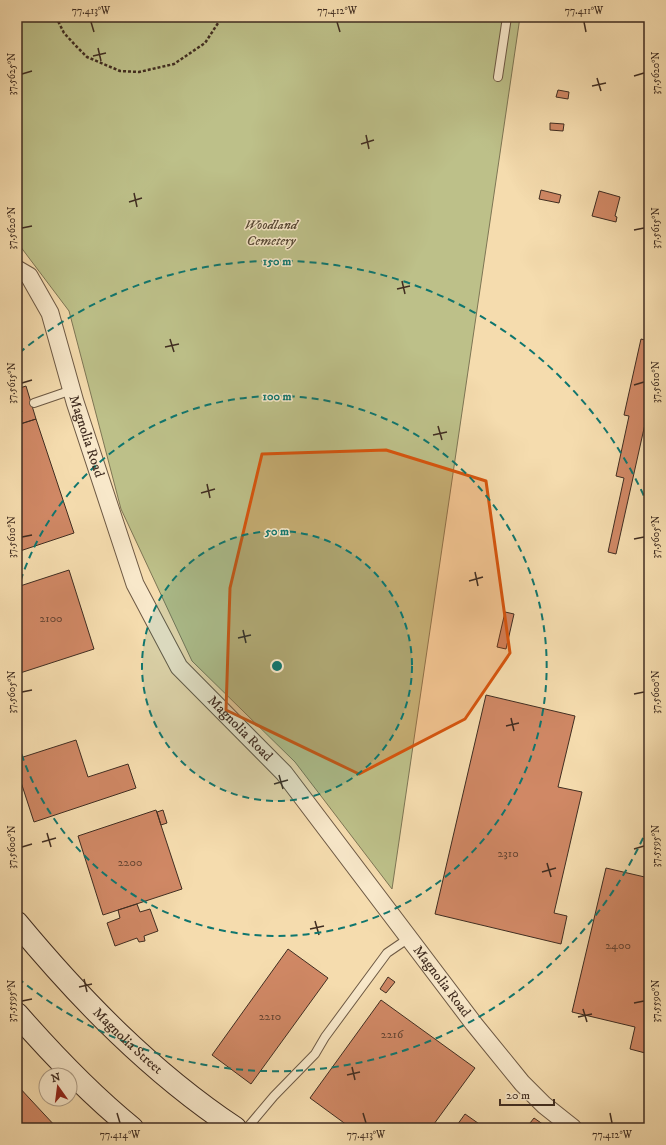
<svg xmlns="http://www.w3.org/2000/svg" width="666" height="1145" viewBox="0 0 666 1145" font-family="'IM FELL DW Pica',serif">
	<style>
		.green { fill: #bdc089; stroke: #7e7655 }
		.building { fill: #d08865; stroke: #402d21 }
		.lines { fill: none; stroke-linecap: round; stroke-linejoin: round }
		.lane-casing { stroke: #6d5944; stroke-width: 10 }
		.street-casing { stroke: #6d5944; stroke-width: 19 }
		.secondary-casing { stroke: #402d21; stroke-width: 24 }
		.path { stroke: #402d21; stroke-width: 2.5; stroke-dasharray: 3 2; stroke-linecap: butt }
		.lane { stroke: #f8e8ca; stroke-width: 8 }
		.street { stroke: #f8e8ca; stroke-width: 17 }
		.secondary { stroke: #f8e8ca; stroke-width: 22 }
		.marked { fill: #d7550e; fill-opacity: 0.2; stroke: #d7550e; stroke-width: 3; stroke-linejoin: round }
		.ticks { fill: none; stroke: #402d21; stroke-width: 1.5 }
		.ring { fill: none; stroke: #0f766e; stroke-width: 2; stroke-dasharray: 7 5 }
		.labels { text-anchor: middle; dominant-baseline: central; stroke-width: 3; stroke-linejoin: round; paint-order: stroke }
		.number-label { font-size: 12px; fill: #644432 }
		.park-label { font-size: 14px; font-style: italic; fill: #594a36; stroke: #f8e8ca }
		.street-label { font-size: 14px; fill: #402d21; stroke: #f8e8ca }
		.centre { fill: #0f766e; stroke: #f8e8ca; stroke-width: 2 }
		.ring-label { font-size: 12px; text-anchor: middle; font-weight: bold; fill: #0f766e; stroke: #f8e8ca; stroke-width: 3; stroke-linejoin: round; paint-order: stroke }
		.neatline { fill: none; stroke: #402d21; stroke-width: 1.5 }
		.ticks-label { font-size: 10px; text-anchor: middle; fill: #402d21 }
	</style>
	<rect width="100%" height="100%" fill="#f5dcae"/>
	<filter id="stains"><feTurbulence type="fractalNoise" baseFrequency=".005" numOctaves="4"/><feColorMatrix values="0 0 0 0 .2 0 0 0 0 .09 0 0 0 0 .02 0 0 0 .5 -.17"/></filter>
	<radialGradient id="worn" r=".72"><stop offset=".6" stop-color="#630" stop-opacity="0"/><stop offset="1" stop-color="#630" stop-opacity=".3"/></radialGradient>
	<path class="green" d="M17 17H520L392 889 295 762 192 661 121 509 69 311 17 242Z"/>
	<path class="building" d="M558 90 569 92 568 99 556 97Z
		M550 123 564 124 563 131 550 130Z
		M541 190 561 195 559 203 539 199Z
		M599 191 620 197 615 216 617 217 616 222 592 216Z
		M641 339 649 341V406L616 554 608 552 624 478 616 476 629 416 624 415Z
		M26 386 36 419 17 425V413L22 412 17 396V389Z
		M36 419 74 533 17 552V425Z
		M69 570 94 649 17 674V587Z
		M505 612 514 614 506 649 497 647Z
		M486 695 575 716 558 787 582 792 554 913 567 916 561 944 435 914Z
		M76 740 88 777 128 764 136 788 34 822 17 770V759Z
		M156 810 182 889 103 915 78 836Z
		M163 810 167 823 161 825 157 812Z
		M606 868 649 878V1054L630 1049 635 1027 572 1012Z
		M137 904 140 912 150 909 158 931 144 936 145 941 139 942 137 938 115 946 107 923 120 918 118 910Z
		M288 949 328 978 251 1084 212 1055Z
		M388 977 395 982 386 993 380 989Z
		M381 1000 475 1068 431 1128H351L310 1098Z
		M17 1085 57 1128H17Z
		M465 1114 485 1128H455Z
		M534 1118 544 1125 542 1128H526Z"/>
	<g class="lines">
		<g class="lane-casing">
			<path id="lane" d="M498 77 507 17
				M34 403 72 390
				M247 1128 274 1096 315 1054 325 1037 387 953 409 938"/>
		</g>
		<g class="street-casing">
			<g id="street">
				<path id="s1" d="M17 269 29 276 50 313 75 402 135 584 179 667 284 773 474 1024 522 1083 544 1105 573 1128"/>
			</g>
		</g>
		<g class="secondary-casing">
			<g id="secondary">
				<path id="s2" d="M17 923C81 1000 151 1072 235 1128"/>
				<path d="M17 1014C53 1055 90 1094 132 1128"/>
			</g>
		</g>
		<path class="path" d="M56 17 64 33 76 46 87 57 120 71 139 72 174 64 205 43 222 17"/>
		<use href="#lane" class="lane"/>
		<use href="#street" class="street"/>
		<use href="#secondary" class="secondary"/>
	</g>
	<path class="marked" d="M386 450 486 481 510 653 465 719 359 774 226 710 230 588 262 454Z"/>
	<path class="ticks" d="M91 22 94 32M337 22 340 32M584 22 586 32M98 48 101 61M93 56 106 53M22 74 32 71M634 76 644 73M597 78 601 91M592 86 606 83M366 135 369 149M361 144 374 140M134 193 137 207M129 202 142 198M22 228 32 226M634 230 644 228M402 281 405 294M397 289 410 286M170 339 174 352M165 347 179 344M22 383 32 380M634 385 644 382M438 426 442 440M433 435 447 432M207 484 210 498M201 493 215 489M22 537 32 535M634 539 644 537M475 572 478 586M469 581 483 577M243 630 246 643M238 638 251 635M22 692 32 690M634 694 644 692M511 718 514 731M506 726 519 723M279 775 283 789M274 784 288 780M47 833 51 847M42 842 56 838M22 847 32 844M634 849 644 846M547 863 551 877M542 872 556 868M315 921 319 935M310 929 324 926M84 979 87 992M79 987 92 984M22 1001 32 999M634 1003 644 1001M583 1009 587 1022M578 1017 592 1014M352 1067 355 1080M347 1075 360 1072M117 1113 120 1123M363 1113 366 1123M610 1113 612 1123"/>
	<circle cx="277" cy="666" r="135" fill="#0f766e" fill-opacity=".12"/>
	<g class="ring">
		<circle cx="277" cy="666" r="135"/>
		<path d="M17 592A270 270 0 1 1 17 740"/>
		<path d="M648 827A405 405 0 0 1 19 979M19 353A405 405 0 0 1 648 505"/>
	</g>
	<g class="labels">
		<g class="number-label">
			<text x="51" y="618">2100</text>
			<text x="508" y="853">2310</text>
			<text x="130" y="862">2200</text>
			<text x="618" y="945">2400</text>
			<text x="270" y="1016">2210</text>
			<text x="392" y="1034">2216</text>
		</g>
		<g class="park-label">
			<text x="271" y="225">Woodland<tspan x="271" dy="16">Cemetery</tspan></text>
		</g>
		<g class="street-label">
			<text stroke="none"><textPath href="#s1" startOffset="185">Magnolia Road</textPath></text>
			<text stroke="none"><textPath href="#s1" startOffset="521">Magnolia Road</textPath></text>
			<text stroke="none"><textPath href="#s1" startOffset="845">Magnolia Road</textPath></text>
			<text stroke="none"><textPath href="#s2" startOffset="162">Magnolia Street</textPath></text>
		</g>
	</g>
	<circle cx="277" cy="666" r="6" class="centre"/>
	<g class="ring-label">
		<text x="277" y="265">150 m</text>
		<text x="277" y="400">100 m</text>
		<text x="277" y="535">50 m</text>
	</g>
	<rect width="666" height="1145" fill="none" stroke="#f5dcae" stroke-width="44"/>
	<g transform="translate(58 1087) rotate(346)"><circle r="19" fill="#f8e8ca" stroke="#ae9d86"/>
	<path d="M0-3L7 15L0 10L-7 15Z" fill="#8f2418"/>
	<text y="-6" font-size="11" font-weight="bold" text-anchor="middle" fill="#402d21">N</text>
	</g>
	<path d="M500 1099v6h54v-6" fill="none" stroke="#402d21" stroke-width="2"/>
	<text x="506" y="1099" font-size="12" fill="#402d21" stroke="#f8e8ca" stroke-width="3" paint-order="stroke">20 m</text>
	<rect x="22" y="22" width="622" height="1101" class="neatline"/>
	<g class="ticks-label">
		<text x="91" y="14">77.413°W</text>
		<text x="337" y="14">77.412°W</text>
		<text x="584" y="14">77.411°W</text>
		<text transform="translate(655 73) rotate(-90)" y="4">37.5620°N</text>
		<text transform="translate(11 74) rotate(-90)" y="4">37.5625°N</text>
		<text transform="translate(655 228) rotate(-90)" y="4">37.5615°N</text>
		<text transform="translate(11 228) rotate(-90)" y="4">37.5620°N</text>
		<text transform="translate(655 382) rotate(-90)" y="4">37.5610°N</text>
		<text transform="translate(11 383) rotate(-90)" y="4">37.5615°N</text>
		<text transform="translate(655 537) rotate(-90)" y="4">37.5605°N</text>
		<text transform="translate(11 537) rotate(-90)" y="4">37.5610°N</text>
		<text transform="translate(655 692) rotate(-90)" y="4">37.5600°N</text>
		<text transform="translate(11 692) rotate(-90)" y="4">37.5605°N</text>
		<text transform="translate(655 846) rotate(-90)" y="4">37.5595°N</text>
		<text transform="translate(11 847) rotate(-90)" y="4">37.5600°N</text>
		<text transform="translate(655 1001) rotate(-90)" y="4">37.5590°N</text>
		<text transform="translate(11 1001) rotate(-90)" y="4">37.5595°N</text>
		<text x="120" y="1138">77.414°W</text>
		<text x="366" y="1138">77.413°W</text>
		<text x="612" y="1138">77.412°W</text>
	</g>
	<rect width="100%" height="100%" filter="url(#stains)"/>
	<rect width="100%" height="100%" fill="url(#worn)"/>
</svg>
